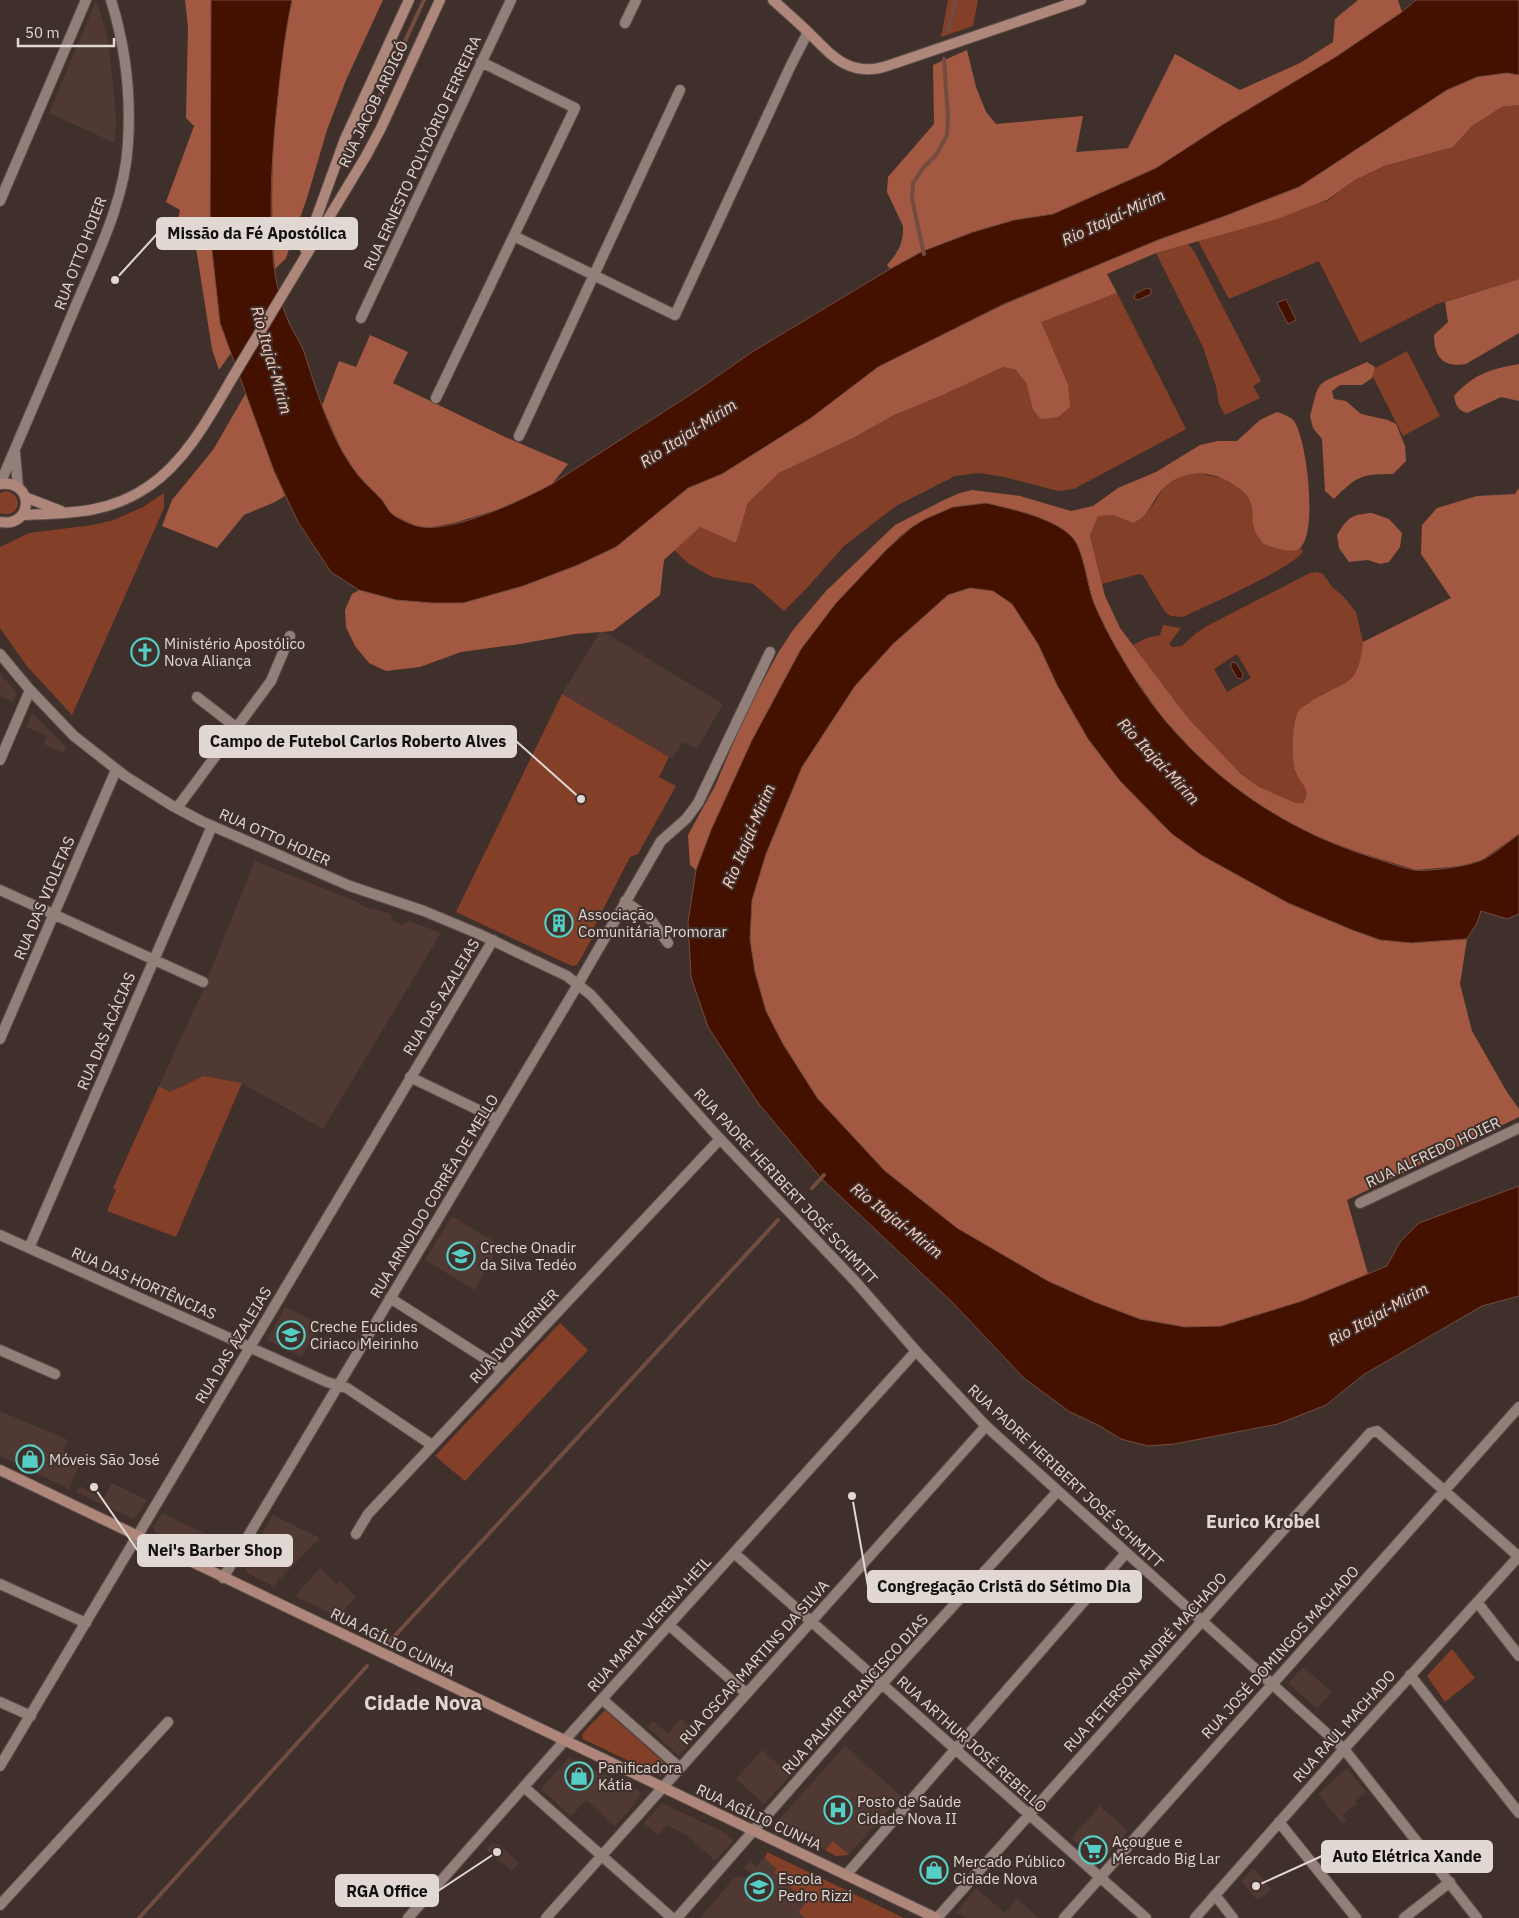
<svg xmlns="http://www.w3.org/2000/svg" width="1519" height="1918" viewBox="0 0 1519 1918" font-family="'IBM Plex Sans',sans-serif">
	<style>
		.built { fill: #4f3932 }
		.green { fill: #843f28; fill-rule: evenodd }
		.forest { fill: #a35941 }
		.water { fill: #441101; stroke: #734c40 }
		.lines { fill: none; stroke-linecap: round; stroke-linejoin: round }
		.stream { stroke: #734c40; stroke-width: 4 }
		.minor-casing { stroke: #5a4d49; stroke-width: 12 }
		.tertiary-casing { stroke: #5a4d49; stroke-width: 12 }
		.secondary-casing { stroke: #5a4d49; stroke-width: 12 }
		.minor { stroke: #927f79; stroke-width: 10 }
		.tertiary { stroke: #927f79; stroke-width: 10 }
		.secondary { stroke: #af877a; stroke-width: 10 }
		.labels { text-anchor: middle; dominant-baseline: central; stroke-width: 4; stroke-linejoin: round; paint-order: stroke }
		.street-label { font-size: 15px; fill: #e1d7d3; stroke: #40302b }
		.poi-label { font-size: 15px; fill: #e1d7d3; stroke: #40302b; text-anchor: start }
		.water-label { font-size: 16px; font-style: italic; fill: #fccfc1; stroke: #40302b }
		.quarter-label { font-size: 18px; font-weight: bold; fill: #e1d7d3; stroke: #40302b }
		.district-label { font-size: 20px; font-weight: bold; fill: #e1d7d3; stroke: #40302b }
		.leader { fill: none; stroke: #e1d7d3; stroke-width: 2 }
		.callout-dot { fill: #e1d7d3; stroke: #40302b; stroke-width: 2 }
		.callout { fill: #e1d7d3; stroke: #e1d7d3; stroke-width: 2 }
		.callout-label { font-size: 16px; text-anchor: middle; font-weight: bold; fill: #111 }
	</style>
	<rect width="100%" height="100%" fill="#40302b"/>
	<path class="built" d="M95 3 98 4 108 39 114 95 116 120 115 143 49 113Z
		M601 630 723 704 697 749 685 742 682 744 673 757H669L562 694Z
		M0 673 15 691 16 695 13 702 0 696Z
		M32 713 66 747 63 753 44 744 47 736 26 727Z
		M255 861 360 903V905L372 910 375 909 391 914 392 921 403 925 409 921 441 933 323 1129 242 1083 204 1076 170 1092 159 1086 202 992Z
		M452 1216 500 1245 474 1290 425 1260Z
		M285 1307 320 1324 301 1357 267 1340Z
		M0 1411 68 1440 63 1450 81 1460 69 1489 0 1456Z
		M112 1483 147 1500 134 1519 76 1492 80 1486 103 1499Z
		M162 1513 232 1547 223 1562 217 1563 155 1532 153 1527Z
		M273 1515 320 1538 273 1586 247 1573 244 1564Z
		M320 1568 337 1584 340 1581 356 1597 337 1617 295 1596Z
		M1303 1667 1332 1692 1317 1709 1288 1683Z
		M681 1719 698 1734 679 1756 647 1727 653 1721 668 1733Z
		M845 1746 901 1796 852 1851 848 1855 840 1856 776 1827 775 1824Z
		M762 1750 791 1775 764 1804 736 1779Z
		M569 1757 641 1792 640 1797 615 1826 586 1800 571 1816 541 1789Z
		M1347 1768 1366 1792 1355 1801 1357 1804 1342 1815 1346 1820 1342 1823 1318 1794Z
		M662 1803 723 1832 734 1840 715 1861 687 1835 669 1826 666 1825 658 1836 644 1823Z
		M1100 1806 1128 1831 1099 1864 1071 1838Z
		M493 1842 496 1845 498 1844 519 1863 512 1871 486 1849Z
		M765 1855 779 1867 777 1875 798 1893 796 1895 805 1904 798 1912 805 1918H700L734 1878 743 1876 750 1880 754 1876 744 1867 751 1862 757 1867Z
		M1253 1868 1272 1890 1257 1900 1241 1881Z
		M976 1888 1005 1913 1017 1899 1039 1918H967L956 1913Z"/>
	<path class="green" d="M948 0H978L973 26 941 37Z
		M1519 105V279L1437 304 1360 343 1319 261 1229 299 1198 241 1327 201 1355 180 1384 166 1453 147 1472 126 1502 107Z
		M1188 244 1194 251 1261 381 1253 386 1260 398 1225 415 1219 404 1216 386 1203 347 1156 253Z
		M1117 293 1186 429 1074 489 1058 491 1004 477 979 473 955 476 896 506 844 546 807 588 784 611 753 584 712 577 689 564 674 550 700 527 736 543 748 503 779 473 855 437 894 415 943 395 1003 367 1016 370 1026 383 1033 410 1068 384 1040 322Z
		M1407 351 1440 416 1403 436 1370 371Z
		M1201 474 1227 479 1246 494 1251 501 1254 528 1263 544 1291 551 1300 548 1303 551C1296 567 1203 607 1183 617L1171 616 1165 612 1143 575 1139 574 1102 584 1090 536 1098 516 1113 515 1133 523C1156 514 1156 485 1181 476 1187 473 1195 474 1201 474Z
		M7 491C26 497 18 519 0 513V493Z
		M164 493V508L72 715 26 665 0 628V547L29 533 93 525 114 520 143 507Z
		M1317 572 1323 574 1333 588 1343 596 1356 612 1363 642 1361 660 1354 676 1342 686 1321 694 1295 772C1302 782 1311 790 1303 803H1296L1259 787 1241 774 1188 718 1133 645 1147 638 1160 635 1163 625 1181 628 1169 644 1172 647 1182 646 1195 634 1207 626 1310 573ZM1237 654 1251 678 1227 692 1214 669Z
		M562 694 669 757 659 777 676 786 638 854 630 857 593 929 594 935 577 965 572 966 456 912Z
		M204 1076 242 1083 176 1237 107 1211 116 1190 113 1188 159 1086 170 1092Z
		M560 1323 588 1350 465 1481 435 1456Z
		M1452 1649 1475 1678 1445 1702 1427 1676Z
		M604 1711H606L668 1766 669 1769 660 1776 583 1739 582 1734Z
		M833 1841 848 1854V1855L836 1856 825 1850Z
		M767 1852 904 1918H805L798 1912 805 1904 796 1895 797 1893 774 1872 777 1869 765 1859Z"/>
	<path class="forest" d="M185 0H211V152L220 323 231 353 219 370 212 349 196 248 173 242 180 210 166 202 194 126 186 118 188 27Z
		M292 0H383L346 80 327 130 307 198 286 258 275 269C268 182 274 85 292 0Z
		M1358 0H1398L1402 12 1334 58 1222 125 1156 168 1053 214 1014 220 973 232 923 251 890 269 887 265C898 253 904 242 903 226L887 192 888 177 934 124 933 65 967 50 976 87 986 112 996 124 1083 116 1076 152 1128 148 1175 54 1240 90 1300 63 1333 42 1335 19Z
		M1507 73 1519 75V105L1502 107 1472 126 1453 147 1384 166 1355 180 1327 200 1277 219 1156 253 1107 274 1117 293 1041 322 1068 384 1070 407 1058 417 1041 419 1033 410 1026 383 1016 370 1003 367 943 395 894 415 855 437 779 473 748 503 736 543 700 527 664 560 660 595 613 631 575 634 520 644 461 652 420 667 386 671 369 663 355 646 346 627 345 610 352 594 359 590 396 600 463 603 523 586 578 565 616 547 688 488 722 474 811 418 877 367 1001 306 1158 240 1225 216 1299 187 1447 90 1477 77Z
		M1519 279V333L1466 364C1443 368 1434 357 1434 335L1448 322 1445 302Z
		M370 335 408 352 393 383 505 437 568 464 552 484 526 498 500 509 454 523 428 528 416 526 391 514 382 500 357 474 342 451 322 406 339 361 356 367Z
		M1367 362 1375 367 1372 378 1362 385H1340L1332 391 1334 399 1346 401 1361 414 1388 420 1396 424 1405 446 1406 461 1393 474C1361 474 1357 476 1334 499L1325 491 1322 439 1313 428 1310 416 1316 393 1320 385 1327 380Z
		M1519 364V401L1501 397 1467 413C1457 410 1456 405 1454 396 1474 374 1490 369 1519 364Z
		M246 393 274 471 285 496 275 502 244 515 217 548 162 526 172 500 213 450Z
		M1277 412C1283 414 1290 416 1294 421 1307 439 1318 533 1300 548 1291 555 1273 547 1263 544 1260 539 1255 533 1254 528 1251 519 1254 509 1250 501 1248 495 1242 491 1237 487 1215 469 1181 468 1162 490 1150 503 1150 516 1133 523L1113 515 1098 516 1090 536 1105 596 1120 628 1188 718 1241 774 1259 787 1296 803H1303C1312 789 1301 785 1296 773 1291 762 1292 723 1298 712 1300 708 1306 705 1309 703 1342 679 1358 692 1363 642L1451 598 1421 554 1422 525 1437 508 1477 496 1515 494 1519 488V834L1482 860 1461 866 1416 870 1364 854 1311 835 1267 810 1224 780 1193 751 1162 717 1132 674 1106 630 1093 601 1084 565 1073 539 1055 525 1030 515 986 503 925 519 912 527 899 537 836 603 801 649 752 740 711 830 696 870 690 865 688 835 715 786 746 713 778 653 793 630 826 591 895 525 946 499 960 493 972 490 1020 496 1071 511 1093 506 1118 488 1156 472 1200 445 1218 441H1237L1260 420Z
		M1372 513 1389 519 1402 533 1400 547 1389 562 1380 564 1368 560 1349 562 1339 548 1337 535C1349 516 1351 515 1372 513Z
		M970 588 993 591 1012 604 1038 644 1057 685 1088 739 1120 781 1172 834 1201 855 1288 903 1352 930 1380 940 1411 943 1467 939 1460 984 1472 1031 1507 1092 1519 1109V1117L1347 1200 1368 1274 1302 1301 1221 1326 1185 1327 1140 1319 1095 1302 1048 1281 957 1228 885 1171 818 1099 783 1044 766 1011 755 972 750 939 752 900 766 854 802 767 855 685 893 644 948 595Z"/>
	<path class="water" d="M211 0H292C284 38 280 77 276 116 271 166 269 216 274 267 276 281 281 304 287 318 291 330 300 340 304 352 318 394 330 439 358 475 365 484 374 491 382 500 385 504 387 508 390 512 396 518 409 524 417 526 450 535 522 500 552 484L699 389 752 352 890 269 923 251 973 232 1014 220 1053 214 1156 168 1222 125 1334 58 1402 12 1416 0H1519V75L1507 73 1477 77 1447 90 1299 187 1225 216 1158 240 1004 304 878 367 811 418 722 474 688 488 616 547 578 565 523 586 463 603H432L396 600 359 590 331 572 298 522 274 471 220 323 210 233Z
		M1147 288 1151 289V294L1138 300 1134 298 1135 294Z
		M1286 299 1296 320 1288 324 1277 303Z
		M986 503C1012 509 1055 518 1073 538 1084 551 1087 586 1094 603 1104 627 1117 650 1131 673 1186 762 1272 826 1371 857 1385 861 1401 868 1415 870 1428 872 1469 866 1482 860 1495 854 1507 843 1519 834V914L1507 919 1481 911 1477 923 1467 939 1411 943 1380 940 1352 930 1288 903 1201 855 1172 834 1120 781 1088 739 1057 685 1038 644 1012 604 993 591 970 588 948 595 893 644 855 686 802 767 766 854 752 900 750 939 755 972 766 1011 783 1044 818 1099 885 1171 957 1228 1048 1281 1095 1302 1140 1319 1185 1327 1221 1326 1302 1301 1387 1266 1400 1242 1419 1223 1519 1186V1296L1482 1306 1363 1375 1326 1405 1278 1424 1174 1444 1148 1446 1121 1439 1098 1425 1070 1412 1024 1378 952 1302 821 1178 758 1103 708 1027 691 977 688 922 696 870 711 830 752 740 801 649 836 603 887 549 912 527 925 519 953 507Z
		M1231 662 1236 663 1243 674 1242 679 1237 678 1231 667Z"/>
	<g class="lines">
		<path class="stream" d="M948 31 956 0
			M360 139 424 0
			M924 254 912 199 913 183 923 168 936 155 947 135 948 118 944 59
			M812 1188 824 1175
			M390 1641 778 1220
			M139 1918 367 1666"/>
		<g class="minor-casing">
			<path id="minor" d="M625 23 636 0
				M0 201 86 0
				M514 236 675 315 791 65 808 32
				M361 318 511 0
				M436 398 575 108 481 62
				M519 436 680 90
				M197 697 237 728
				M0 760 30 690
				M177 808 271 681 290 636
				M0 890 203 982
				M625 901 651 920 668 943
				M0 1039 116 770
				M410 1077 497 1119
				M1360 1203 1519 1128
				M0 1235 327 1382 347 1388 432 1445
				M29 1248 212 826
				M390 1298 503 1370
				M0 1350 55 1374
				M356 1534 368 1514 720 1139
				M734 1553 1146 1918
				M223 1578 570 998 661 841 686 819 698 803 770 652
				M0 1584 86 1623
				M1477 1602 1519 1656
				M669 1625 746 1693
				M1410 1675 1519 1813
				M602 1699 680 1768
				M0 1702 31 1716
				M0 1766 493 940
				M524 1787 672 1918
				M1279 1822 1356 1918
				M846 1875 1126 1553
				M1215 1895 1233 1918
				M0 1905 168 1722
				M408 1918 574 1730 916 1351
				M546 1918 986 1426
				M677 1918 882 1684 1057 1492
				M937 1918 1370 1433 1377 1431 1518 1556
				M1064 1918 1519 1407
				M1195 1918 1344 1749 1519 1556
				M1404 1918 1450 1882"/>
		</g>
		<g class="tertiary-casing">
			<path id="tertiary" d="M15 453 18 487
				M0 484C26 424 51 365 76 305 98 253 125 200 128 143 131 96 125 45 111 0
				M0 654 30 690 74 736 125 776 171 805 201 821 350 886 424 911 479 934 567 976 591 995 720 1139 855 1281 916 1351 986 1426 1344 1749 1477 1918"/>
		</g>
		<g class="secondary-casing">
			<path id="secondary" d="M773 0C785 11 797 21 808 32 832 56 850 78 887 66L1081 0
				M305 249 345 139 409 0
				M0 484C35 479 34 528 0 522
				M25 497 61 511
				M22 515C69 513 109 514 149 486 191 458 217 402 243 360 284 292 325 224 366 156L381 128 440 0
				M0 1470 936 1918"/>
		</g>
		<use href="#minor" class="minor"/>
		<use href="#tertiary" class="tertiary"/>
		<use href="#secondary" class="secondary"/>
	</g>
	<defs>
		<g id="church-ring" transform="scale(1.4375)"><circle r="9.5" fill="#40302b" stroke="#55cec5" stroke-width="1.5"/><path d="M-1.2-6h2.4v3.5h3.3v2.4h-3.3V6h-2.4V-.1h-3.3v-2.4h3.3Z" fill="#55cec5"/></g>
		<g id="building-ring" transform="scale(1.4375)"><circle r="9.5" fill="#40302b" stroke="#55cec5" stroke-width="1.5"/><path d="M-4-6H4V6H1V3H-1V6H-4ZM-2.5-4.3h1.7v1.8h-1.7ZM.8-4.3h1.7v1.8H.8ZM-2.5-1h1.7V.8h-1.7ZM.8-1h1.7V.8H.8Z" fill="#55cec5"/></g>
		<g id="school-ring" transform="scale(1.4375)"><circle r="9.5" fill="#40302b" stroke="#55cec5" stroke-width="1.5"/><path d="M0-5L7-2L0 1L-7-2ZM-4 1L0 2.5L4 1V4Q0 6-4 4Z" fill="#55cec5"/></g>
		<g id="shop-ring" transform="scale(1.4375)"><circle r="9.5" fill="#40302b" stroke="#55cec5" stroke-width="1.5"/><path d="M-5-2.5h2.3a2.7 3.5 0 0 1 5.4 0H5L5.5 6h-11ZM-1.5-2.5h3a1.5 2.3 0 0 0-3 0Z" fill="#55cec5"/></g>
		<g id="hospital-ring" transform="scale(1.4375)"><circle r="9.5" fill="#40302b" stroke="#55cec5" stroke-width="1.5"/><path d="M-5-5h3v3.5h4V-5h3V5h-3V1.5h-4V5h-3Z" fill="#55cec5"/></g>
		<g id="supermarket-ring" transform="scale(1.4375)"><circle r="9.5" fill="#40302b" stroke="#55cec5" stroke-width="1.5"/><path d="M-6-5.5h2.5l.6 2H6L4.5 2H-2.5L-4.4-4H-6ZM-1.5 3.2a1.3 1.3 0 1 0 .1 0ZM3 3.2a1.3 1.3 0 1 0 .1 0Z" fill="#55cec5"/></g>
	</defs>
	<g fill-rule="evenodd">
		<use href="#church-ring" x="145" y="652"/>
		<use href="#building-ring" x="559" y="923"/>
		<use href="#school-ring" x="461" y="1256"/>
		<use href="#school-ring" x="291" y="1335"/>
		<use href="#shop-ring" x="30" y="1459"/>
		<use href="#shop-ring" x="579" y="1776"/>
		<use href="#hospital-ring" x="838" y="1810"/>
		<use href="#supermarket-ring" x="1093" y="1850"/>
		<use href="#shop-ring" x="934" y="1870"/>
		<use href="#school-ring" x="759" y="1887"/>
	</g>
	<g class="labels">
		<g class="street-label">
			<text transform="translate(373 104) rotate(-64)">RUA JACOB ARDIGÓ</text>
			<text transform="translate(422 153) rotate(-65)">RUA ERNESTO POLYDÓRIO FERREIRA</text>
			<text transform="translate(80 253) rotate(-69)">RUA OTTO HOIER</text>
			<text transform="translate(275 837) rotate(24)">RUA OTTO HOIER</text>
			<text transform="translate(44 898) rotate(-67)">RUA DAS VIOLETAS</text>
			<text transform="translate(441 997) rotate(-59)">RUA DAS AZALEIAS</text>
			<text transform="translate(106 1031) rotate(-67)">RUA DAS ACÁCIAS</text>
			<text transform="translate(1433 1152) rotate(-25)">RUA ALFREDO HOIER</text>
			<text transform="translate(786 1186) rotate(47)">RUA PADRE HERIBERT JOSÉ SCHMITT</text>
			<text transform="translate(434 1196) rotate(-59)">RUA ARNOLDO CORRÊA DE MELLO</text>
			<text transform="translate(144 1283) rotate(24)">RUA DAS HORTÊNCIAS</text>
			<text transform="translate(514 1336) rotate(-47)">RUA IVO WERNER</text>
			<text transform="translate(233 1345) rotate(-59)">RUA DAS AZALEIAS</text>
			<text transform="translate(1066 1476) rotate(43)">RUA PADRE HERIBERT JOSÉ SCHMITT</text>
			<text transform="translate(649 1624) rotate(-48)">RUA MARIA VERENA HEIL</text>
			<text transform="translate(393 1642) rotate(26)">RUA AGÍLIO CUNHA</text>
			<text transform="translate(1280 1652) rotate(-48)">RUA JOSÉ DOMINGOS MACHADO</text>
			<text transform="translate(754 1662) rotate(-48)">RUA OSCAR MARTINS DA SILVA</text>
			<text transform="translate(1145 1662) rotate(-48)">RUA PETERSON ANDRÉ MACHADO</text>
			<text transform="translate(855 1694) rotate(-48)">RUA PALMIR FRANCISCO DIAS</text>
			<text transform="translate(1344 1726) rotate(-48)">RUA RAUL MACHADO</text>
			<text transform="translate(972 1744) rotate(42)">RUA ARTHUR JOSÉ REBELLO</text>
			<text transform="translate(759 1817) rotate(25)">RUA AGÍLIO CUNHA</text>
		</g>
		<g class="poi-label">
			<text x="164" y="643">Ministério Apostólico<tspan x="164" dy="17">Nova Aliança</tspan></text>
			<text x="578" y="914">Associação<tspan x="578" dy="17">Comunitária Promorar</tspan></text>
			<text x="480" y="1247">Creche Onadir<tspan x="480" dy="17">da Silva Tedéo</tspan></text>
			<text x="310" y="1326">Creche Euclides<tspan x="310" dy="17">Ciriaco Meirinho</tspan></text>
			<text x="49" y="1459">Móveis São José</text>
			<text x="598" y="1767">Panificadora<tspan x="598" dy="17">Kátia</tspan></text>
			<text x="857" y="1801">Posto de Saúde<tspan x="857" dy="17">Cidade Nova II</tspan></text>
			<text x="1112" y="1841">Açougue e<tspan x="1112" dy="17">Mercado Big Lar</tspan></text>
			<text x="953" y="1861">Mercado Público<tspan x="953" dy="17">Cidade Nova</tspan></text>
			<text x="778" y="1878">Escola<tspan x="778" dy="17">Pedro Rizzi</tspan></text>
		</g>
		<g class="water-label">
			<text transform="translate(1113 217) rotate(-25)">Rio Itajaí-Mirim</text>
			<text transform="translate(272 360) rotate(74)">Rio Itajaí-Mirim</text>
			<text transform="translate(688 433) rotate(-33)">Rio Itajaí-Mirim</text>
			<text transform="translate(1159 761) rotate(47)">Rio Itajaí-Mirim</text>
			<text transform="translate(748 836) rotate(-67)">Rio Itajaí-Mirim</text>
			<text transform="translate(897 1220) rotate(38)">Rio Itajaí-Mirim</text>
			<text transform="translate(1378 1314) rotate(-29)">Rio Itajaí-Mirim</text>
		</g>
		<g class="quarter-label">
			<text x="1263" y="1521">Eurico Krobel</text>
		</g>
		<g class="district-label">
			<text x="423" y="1702">Cidade Nova</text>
		</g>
	</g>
	<path class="leader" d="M115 280L157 234M581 799L516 741M94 1487L138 1551M852 1496L868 1586M1256 1886L1322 1856M497 1852L438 1891"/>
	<g class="callout-dot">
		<circle cx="115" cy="280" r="5"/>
		<circle cx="581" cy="799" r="5"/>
		<circle cx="94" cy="1487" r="5"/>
		<circle cx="852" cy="1496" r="5"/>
		<circle cx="1256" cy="1886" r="5"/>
		<circle cx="497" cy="1852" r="5"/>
	</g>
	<g class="callout">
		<rect x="157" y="218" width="200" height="31" rx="5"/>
		<rect x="200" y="726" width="316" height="31" rx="5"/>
		<rect x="138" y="1535" width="154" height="31" rx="5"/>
		<rect x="868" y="1571" width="273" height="31" rx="5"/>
		<rect x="1322" y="1841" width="170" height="31" rx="5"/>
		<rect x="336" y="1875" width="102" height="31" rx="5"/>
	</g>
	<g class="callout-label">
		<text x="257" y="239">Missão da Fé Apostólica</text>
		<text x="358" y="747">Campo de Futebol Carlos Roberto Alves</text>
		<text x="215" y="1556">Nei's Barber Shop</text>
		<text x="1004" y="1592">Congregação Cristã do Sétimo Dia</text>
		<text x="1407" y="1862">Auto Elétrica Xande</text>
		<text x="387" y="1897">RGA Office</text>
	</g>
	<path d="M18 38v8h96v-8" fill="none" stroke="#e1d7d3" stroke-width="2.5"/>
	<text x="25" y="38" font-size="15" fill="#e1d7d3" stroke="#40302b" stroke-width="4" paint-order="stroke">50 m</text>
</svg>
